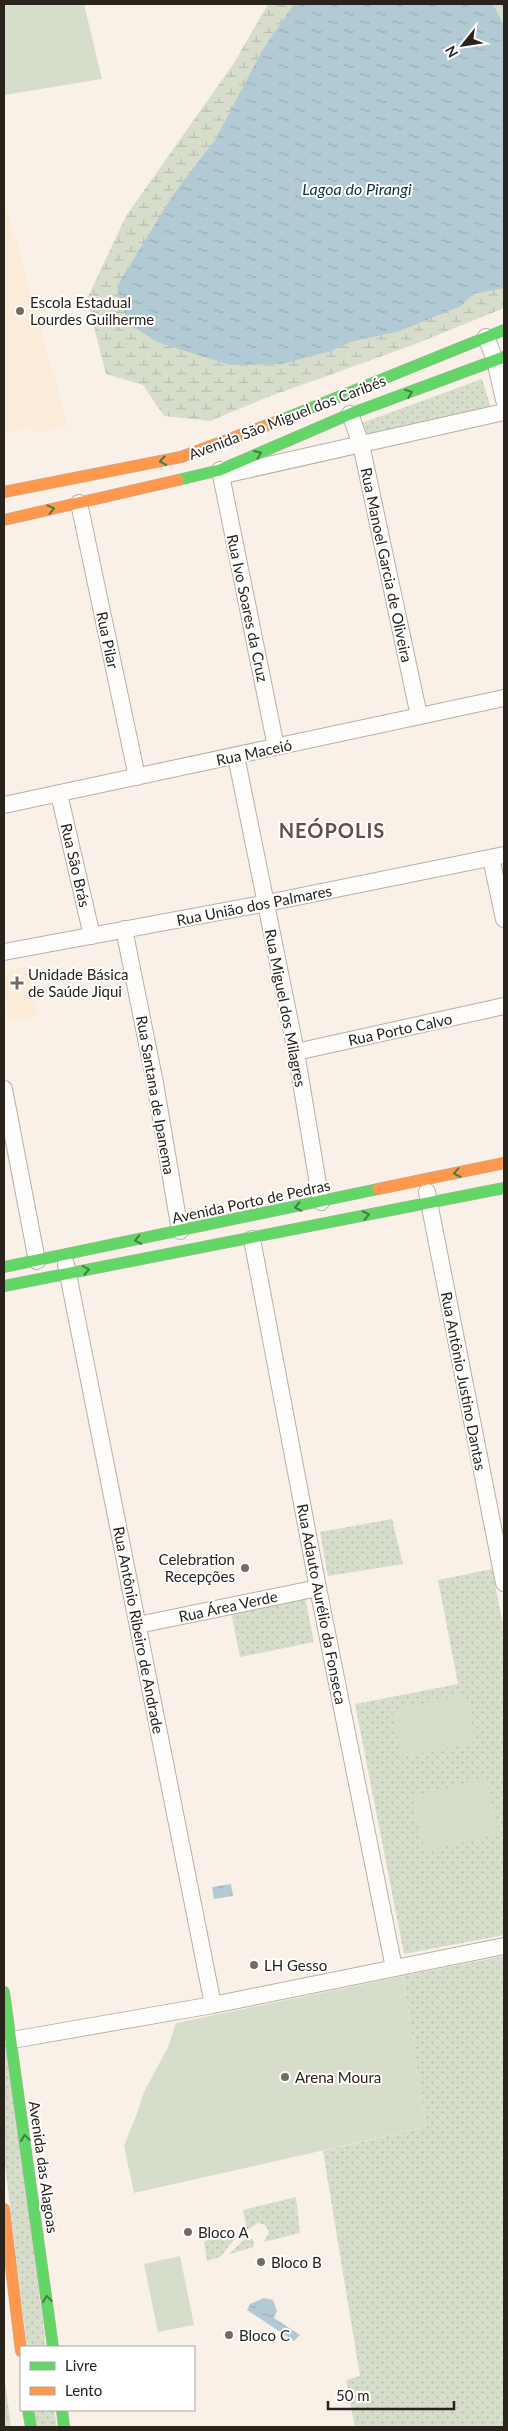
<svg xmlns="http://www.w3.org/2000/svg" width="508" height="2431" viewBox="0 0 508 2431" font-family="Lato,sans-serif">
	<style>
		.built { fill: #fbebd9 }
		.grass { fill: url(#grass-dots) }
		.wetland { fill: url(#wetland-marsh) }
		.pitch { fill: #d7ddcb }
		.water { fill: url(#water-ripples) }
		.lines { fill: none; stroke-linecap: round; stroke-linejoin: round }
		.street-casing { stroke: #b6b0a8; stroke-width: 18 }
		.fast-casing { stroke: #b6b0a8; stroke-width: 12 }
		.slow-casing { stroke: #b6b0a8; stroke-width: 12 }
		.street { stroke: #fefdfc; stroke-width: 16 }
		.fast { stroke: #63d668; stroke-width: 11 }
		.slow { stroke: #ff974d; stroke-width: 11 }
		.oneway { stroke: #467c42 }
		.poi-dot { fill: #726b63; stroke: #fff; stroke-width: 2 }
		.labels { text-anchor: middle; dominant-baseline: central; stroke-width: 4; stroke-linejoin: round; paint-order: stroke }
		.poi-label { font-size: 15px; fill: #29231c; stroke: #fff; text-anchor: start }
		.street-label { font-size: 15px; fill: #29231c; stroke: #fff }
		.water-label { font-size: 16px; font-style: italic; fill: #0e323e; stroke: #fff }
		.district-label { font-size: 20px; font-weight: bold; letter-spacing: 1px; fill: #605242; stroke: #fff }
	</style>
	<defs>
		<pattern id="grass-dots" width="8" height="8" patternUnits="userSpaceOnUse" patternTransform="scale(1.25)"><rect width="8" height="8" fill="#d7ddcb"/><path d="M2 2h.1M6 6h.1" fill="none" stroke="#b9bdae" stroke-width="1.8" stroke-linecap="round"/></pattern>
		<pattern id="wetland-marsh" width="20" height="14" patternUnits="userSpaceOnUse" patternTransform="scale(1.25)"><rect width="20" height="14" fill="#d7ddcb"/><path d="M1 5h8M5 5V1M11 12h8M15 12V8" fill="none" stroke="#b9bdae"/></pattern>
		<pattern id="water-ripples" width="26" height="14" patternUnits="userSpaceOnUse" patternTransform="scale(1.25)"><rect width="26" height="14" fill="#b2cad3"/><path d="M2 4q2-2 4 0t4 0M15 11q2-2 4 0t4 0" fill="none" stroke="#99adb5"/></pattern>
	</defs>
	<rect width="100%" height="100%" fill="#f9f1e8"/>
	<path class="built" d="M4 197 68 426 39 433 26 428 4 434Z
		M26 966 38 1016 10 1022 4 995V971Z"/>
	<path class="grass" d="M482 379 491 408 366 440 362 423Z
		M392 1519 403 1564 328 1576 320 1532Z
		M492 1569 504 1630V1935L404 1954 355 1704 458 1684 438 1580Z
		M305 1597 314 1642 240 1657 231 1612Z
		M504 1956V2427H355L346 2380 360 2376 323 2151 426 2127 403 1976Z
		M4 2018 46 2347H27L4 2156Z
		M296 2197 300 2233 264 2242 269 2232 265 2225 258 2223 247 2230 243 2210Z
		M239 2234 220 2257 207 2261 204 2241Z
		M246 2238 253 2239 254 2247 229 2254Z
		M4 2374 11 2427H4Z
		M34 2410H54L57 2427H37Z"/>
	<path class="wetland" d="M268 4H504V308L413 345 268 397 210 421 164 416 143 385 106 374 87 299 126 216 234 63Z"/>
	<path class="pitch" d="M4 4H84L102 79 4 95Z
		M466 1695 475 1742 402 1757 392 1710Z
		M486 1779 499 1834 425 1851 412 1796Z
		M403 1976 426 2127 134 2193 124 2146 139 2108 144 2092 168 2047 176 2023Z
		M180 2256 194 2325 158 2332 144 2264Z"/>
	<path class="water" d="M294 4H493L504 26V244L502 247 504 249V288L473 294 461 306 400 331 350 342 331 351 282 364 230 365 160 343 133 327 120 306 117 286 173 195 215 140 262 51Z
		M231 1884 233 1896 214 1899 212 1887Z
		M264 2298 273 2300 277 2311 274 2318 300 2335 294 2341 247 2310 250 2304Z"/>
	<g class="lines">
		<g class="street-casing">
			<path id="street" d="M486 337 495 360 504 400
				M350 414 361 444 419 716
				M220 470 276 747
				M228 474 504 412
				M79 503 137 777
				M236 756 296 1052 321 1202
				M59 794 92 936
				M4 805 504 698
				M491 858 504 919
				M124 929 155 1083 180 1231
				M4 952 267 903 504 855
				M296 1052 504 1006
				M4 1089 37 1261
				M427 1192 504 1583
				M252 1239 318 1588 394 1968
				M66 1264 213 2005
				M138 1625 318 1588
				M12 2040 213 2005 504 1946"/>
		</g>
		<g class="fast-casing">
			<path id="fast" d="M281 420 504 330
				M178 480 220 470 350 414 504 357
				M4 1267 378 1189
				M4 1286 504 1188
				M4 1992 53 2347
				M28 2410 31 2427
				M62 2410 64 2427"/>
		</g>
		<g class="slow-casing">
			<path id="slow" d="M4 492 181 457 281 420
				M4 520 178 480
				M378 1189 504 1163
				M4 2209 21 2351"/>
		</g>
		<use href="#street" class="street"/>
		<use href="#fast" class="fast"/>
		<use href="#slow" class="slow"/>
	</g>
	<defs><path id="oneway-chevron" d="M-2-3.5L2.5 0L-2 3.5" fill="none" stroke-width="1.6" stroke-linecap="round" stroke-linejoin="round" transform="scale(1.25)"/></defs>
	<g class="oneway">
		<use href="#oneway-chevron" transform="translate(409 393) rotate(-20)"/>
		<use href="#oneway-chevron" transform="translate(258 454) rotate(-23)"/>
		<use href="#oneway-chevron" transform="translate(163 461) rotate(170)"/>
		<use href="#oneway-chevron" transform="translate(51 509) rotate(-13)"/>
		<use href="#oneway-chevron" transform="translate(457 1173) rotate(168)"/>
		<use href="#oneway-chevron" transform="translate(298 1207) rotate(168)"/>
		<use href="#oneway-chevron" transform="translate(366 1215) rotate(-12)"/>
		<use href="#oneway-chevron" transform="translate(138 1240) rotate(168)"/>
		<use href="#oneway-chevron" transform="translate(86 1270) rotate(-11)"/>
		<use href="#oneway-chevron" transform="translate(25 2138) rotate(-98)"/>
		<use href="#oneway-chevron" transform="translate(47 2299) rotate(-98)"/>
	</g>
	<g class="poi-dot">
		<circle cx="20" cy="311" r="5"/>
		<path d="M14.5 975.5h5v5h5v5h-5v5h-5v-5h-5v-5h5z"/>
		<circle cx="245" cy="1568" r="5"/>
		<circle cx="254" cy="1965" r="5"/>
		<circle cx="285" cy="2077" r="5"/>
		<circle cx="188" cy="2232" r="5"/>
		<circle cx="261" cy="2262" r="5"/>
		<circle cx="229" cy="2335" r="5"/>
	</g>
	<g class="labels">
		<g class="poi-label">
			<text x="30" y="302">Escola Estadual<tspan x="30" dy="17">Lourdes Guilherme</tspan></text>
			<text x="28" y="974">Unidade Básica<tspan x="28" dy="17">de Saúde Jiqui</tspan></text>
			<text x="235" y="1559" text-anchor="end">Celebration<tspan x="235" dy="17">Recepções</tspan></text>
			<text x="264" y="1965">LH Gesso</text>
			<text x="295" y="2077">Arena Moura</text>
			<text x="198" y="2232">Bloco A</text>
			<text x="271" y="2262">Bloco B</text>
			<text x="239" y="2335">Bloco C</text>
		</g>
		<g class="street-label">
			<text transform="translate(287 417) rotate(-21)">Avenida São Miguel dos Caribés</text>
			<text transform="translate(387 565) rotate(78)">Rua Manoel Garcia de Oliveira</text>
			<text transform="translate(248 608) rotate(78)">Rua Ivo Soares da Cruz</text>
			<text transform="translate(108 640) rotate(78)">Rua Pilar</text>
			<text transform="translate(254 752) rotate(-12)">Rua Maceió</text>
			<text transform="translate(76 865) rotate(77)">Rua São Brás</text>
			<text transform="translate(254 905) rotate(-11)">Rua União dos Palmares</text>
			<text transform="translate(286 1008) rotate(79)">Rua Miguel dos Milagres</text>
			<text transform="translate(400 1029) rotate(-12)">Rua Porto Calvo</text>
			<text transform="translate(156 1095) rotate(80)">Rua Santana de Ipanema</text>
			<text transform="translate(251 1201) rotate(-12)">Avenida Porto de Pedras</text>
			<text transform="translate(464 1381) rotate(79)">Rua Antônio Justino Dantas</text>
			<text transform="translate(322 1604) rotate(79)">Rua Adauto Aurélio da Fonseca</text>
			<text transform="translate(228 1606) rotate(-12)">Rua Área Verde</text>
			<text transform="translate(139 1630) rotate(79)">Rua Antônio Ribeiro de Andrade</text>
			<text transform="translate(44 2167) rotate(82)">Avenida das Alagoas</text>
		</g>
		<g class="water-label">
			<text x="357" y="188">Lagoa do Pirangi</text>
		</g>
		<g class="district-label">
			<text x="332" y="830">NEÓPOLIS</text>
		</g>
	</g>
	<rect width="508" height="2431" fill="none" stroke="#29231c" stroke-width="10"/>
	<rect x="20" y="2346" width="175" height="65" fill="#ffffff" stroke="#a9a7a4"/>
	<rect x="30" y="2362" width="25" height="8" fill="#63d668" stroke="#a9a7a4"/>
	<text x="65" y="2371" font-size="15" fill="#29231c">Livre</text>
	<rect x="30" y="2387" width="25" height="8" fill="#ff974d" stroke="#a9a7a4"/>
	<text x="65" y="2396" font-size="15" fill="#29231c">Lento</text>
	<g transform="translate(463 45) rotate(240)" stroke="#ffffff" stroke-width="4" paint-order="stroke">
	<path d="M0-4L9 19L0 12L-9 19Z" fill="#29231c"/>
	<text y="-8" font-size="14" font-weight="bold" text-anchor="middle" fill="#29231c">N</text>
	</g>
	<path d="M328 2401v8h126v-8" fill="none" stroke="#29231c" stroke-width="2.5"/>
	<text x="336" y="2401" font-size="15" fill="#29231c" stroke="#ffffff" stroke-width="4" paint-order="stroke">50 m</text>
</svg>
